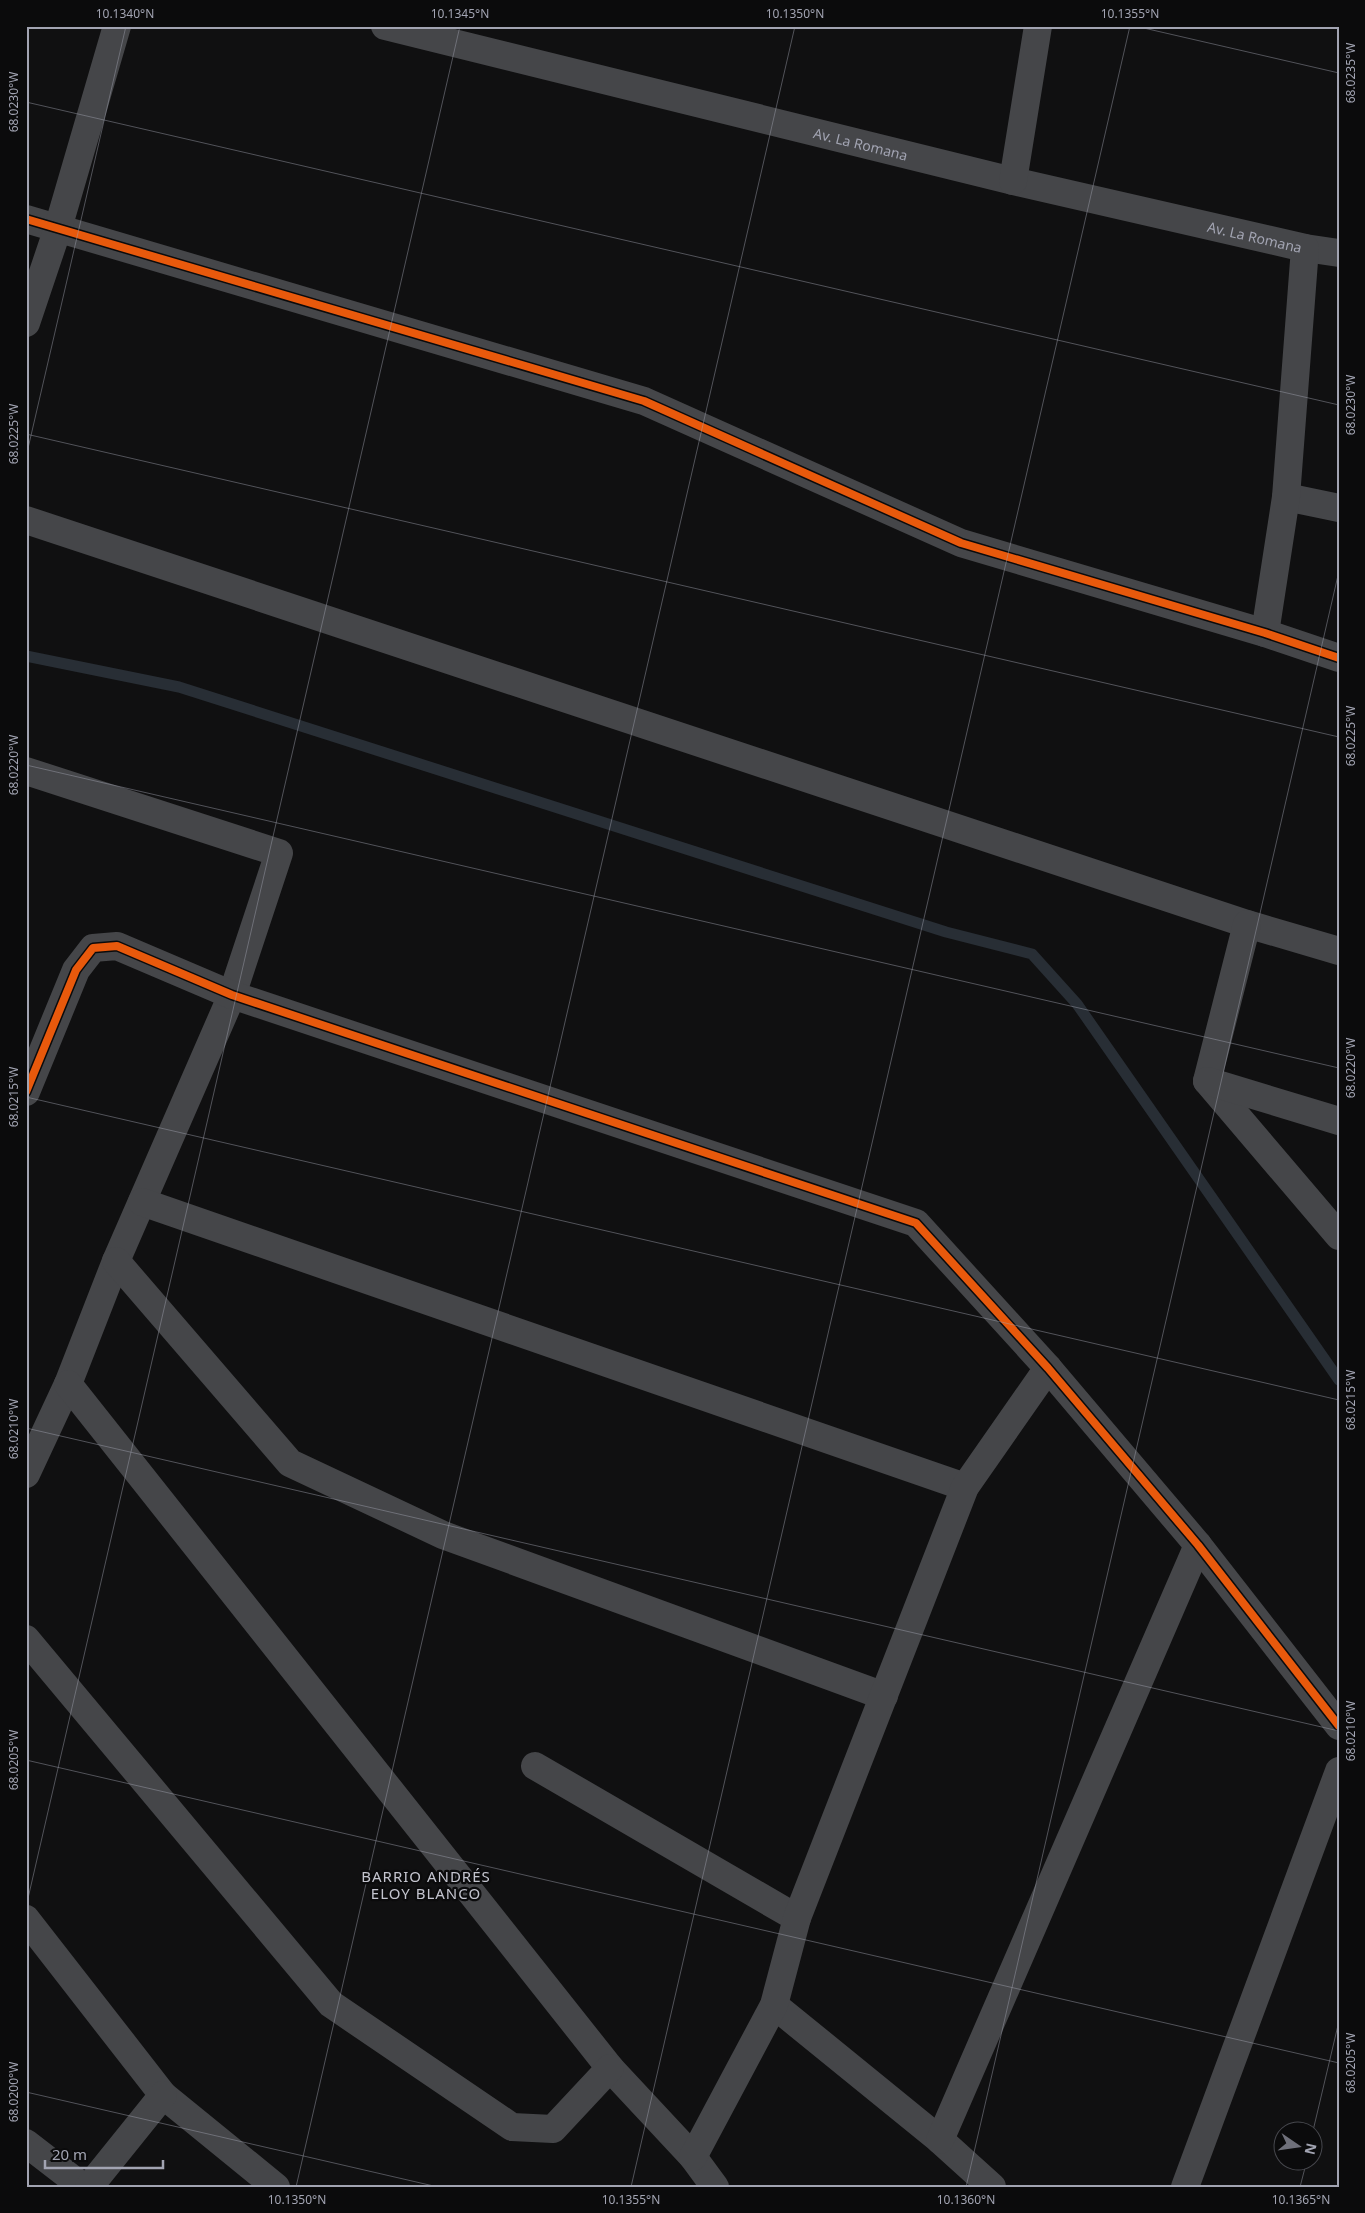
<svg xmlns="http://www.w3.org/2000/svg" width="1365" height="2213" viewBox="0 0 1365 2213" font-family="'Noto Sans',sans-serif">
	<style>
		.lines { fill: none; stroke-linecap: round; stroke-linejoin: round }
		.stream { stroke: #282e35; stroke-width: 11 }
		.minor { stroke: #454649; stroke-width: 28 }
		.cycleway-casing { stroke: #0b0b0c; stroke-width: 11 }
		.cycleway { stroke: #e8590c; stroke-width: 8 }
		.ticks { fill: none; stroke: #a2a4b2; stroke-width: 1; stroke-opacity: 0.45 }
		.labels { text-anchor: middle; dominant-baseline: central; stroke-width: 4.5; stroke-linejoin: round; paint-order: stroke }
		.street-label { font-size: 14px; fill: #a2a4b2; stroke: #0b0b0c }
		.neighbourhood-label { font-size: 15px; letter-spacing: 1px; fill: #c3c4ce; stroke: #0b0b0c }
		.neatline { fill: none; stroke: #a2a4b2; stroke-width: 2 }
		.ticks-label { font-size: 12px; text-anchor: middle; fill: #a2a4b2 }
	</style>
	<rect width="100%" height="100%" fill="#101011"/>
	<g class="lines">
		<path class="stream" d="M26 656 179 687 946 932 1032 954 1077 1004 1339 1380"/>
		<g class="minor">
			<path id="s1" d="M385 26 1013 181 1305 248 1339 253"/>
			<path d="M1013 181 1038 26"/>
			<path d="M26 219 644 401 961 543 1265 633 1339 658"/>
			<path d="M26 323 58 228 117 26"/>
			<path d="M1286 497 1339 508"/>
			<path d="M26 520 1247 924 1339 951"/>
			<path d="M1265 633 1286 497 1305 248"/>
			<path d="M26 771 279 853 232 995 116 1261 68 1384 26 1474"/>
			<path d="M1247 924 1207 1081 1339 1236"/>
			<path d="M1207 1081 1339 1121"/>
			<path d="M26 1092 76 970 93 948 117 946 232 995 916 1223 1048 1368 1198 1545 1339 1726"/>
			<path d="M142 1202 965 1487"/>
			<path d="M116 1261 290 1463 443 1535 884 1696"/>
			<path d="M68 1384 610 2068 693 2157 715 2187"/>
			<path d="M26 1639 331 2004 512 2127 553 2129 610 2068"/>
			<path d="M535 1766 797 1918"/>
			<path d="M26 1919 163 2095 276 2187"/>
			<path d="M774 2005 940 2140 992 2187"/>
			<path d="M940 2140 1198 1545"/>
			<path d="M26 2143 83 2187"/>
			<path d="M693 2157 774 2005 797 1918 965 1487 1048 1368"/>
			<path d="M89 2187 163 2095"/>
			<path d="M1185 2187 1339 1771"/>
		</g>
		<g class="cycleway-casing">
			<path id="cycleway" d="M26 219 644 401 961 543 1265 633 1339 658
				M26 1092 76 970 93 948 117 946 232 995 916 1223 1048 1368 1198 1545 1339 1726"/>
		</g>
		<use href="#cycleway" class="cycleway"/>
	</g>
	<path class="ticks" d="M1135 26 1339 73M26 102 1339 405M26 434 1339 737M26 457 126 26M26 765 1339 1068M26 1097 1339 1400M26 1428 1339 1731M26 1760 1339 2063M26 1907 460 26M26 2092 438 2187M1312 2135 1339 2021M296 2187 795 26M631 2187 1130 26M966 2187 1339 571M1300 2187 1307 2160"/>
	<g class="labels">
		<g class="street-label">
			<text stroke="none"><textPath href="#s1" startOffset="490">Av. La Romana</textPath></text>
			<text stroke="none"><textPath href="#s1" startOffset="895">Av. La Romana</textPath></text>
		</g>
		<g class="neighbourhood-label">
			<text x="426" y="1876">BARRIO ANDRÉS<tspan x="426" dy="17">ELOY BLANCO</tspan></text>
		</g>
	</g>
	<rect width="1365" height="2213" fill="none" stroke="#0b0b0c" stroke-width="55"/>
	<g transform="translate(1298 2146) rotate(103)"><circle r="24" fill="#0b0b0c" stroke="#47484e"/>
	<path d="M0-4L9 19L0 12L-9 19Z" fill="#6f707a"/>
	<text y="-8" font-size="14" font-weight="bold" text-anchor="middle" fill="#a2a4b2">N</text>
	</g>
	<path d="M45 2160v8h118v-8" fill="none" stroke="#a2a4b2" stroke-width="2.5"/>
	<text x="52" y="2160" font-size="15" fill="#a2a4b2" stroke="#0b0b0c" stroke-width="4" paint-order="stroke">20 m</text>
	<rect x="28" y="28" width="1310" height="2158" class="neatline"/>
	<g class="ticks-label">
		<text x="125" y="18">10.1340°N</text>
		<text x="460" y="18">10.1345°N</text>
		<text x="795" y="18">10.1350°N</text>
		<text x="1130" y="18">10.1355°N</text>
		<text transform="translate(1351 73) rotate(-90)" y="4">68.0235°W</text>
		<text transform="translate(14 102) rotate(-90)" y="4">68.0230°W</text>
		<text transform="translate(1351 405) rotate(-90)" y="4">68.0230°W</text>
		<text transform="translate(14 434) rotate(-90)" y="4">68.0225°W</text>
		<text transform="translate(1351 736) rotate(-90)" y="4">68.0225°W</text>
		<text transform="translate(14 765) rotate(-90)" y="4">68.0220°W</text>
		<text transform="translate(1351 1068) rotate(-90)" y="4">68.0220°W</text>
		<text transform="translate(14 1097) rotate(-90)" y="4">68.0215°W</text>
		<text transform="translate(1351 1400) rotate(-90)" y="4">68.0215°W</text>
		<text transform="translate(14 1429) rotate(-90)" y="4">68.0210°W</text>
		<text transform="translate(1351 1731) rotate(-90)" y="4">68.0210°W</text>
		<text transform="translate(14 1760) rotate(-90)" y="4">68.0205°W</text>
		<text transform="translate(1351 2063) rotate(-90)" y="4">68.0205°W</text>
		<text transform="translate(14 2092) rotate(-90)" y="4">68.0200°W</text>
		<text x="297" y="2204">10.1350°N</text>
		<text x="631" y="2204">10.1355°N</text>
		<text x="966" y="2204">10.1360°N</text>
		<text x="1301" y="2204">10.1365°N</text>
	</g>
</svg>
